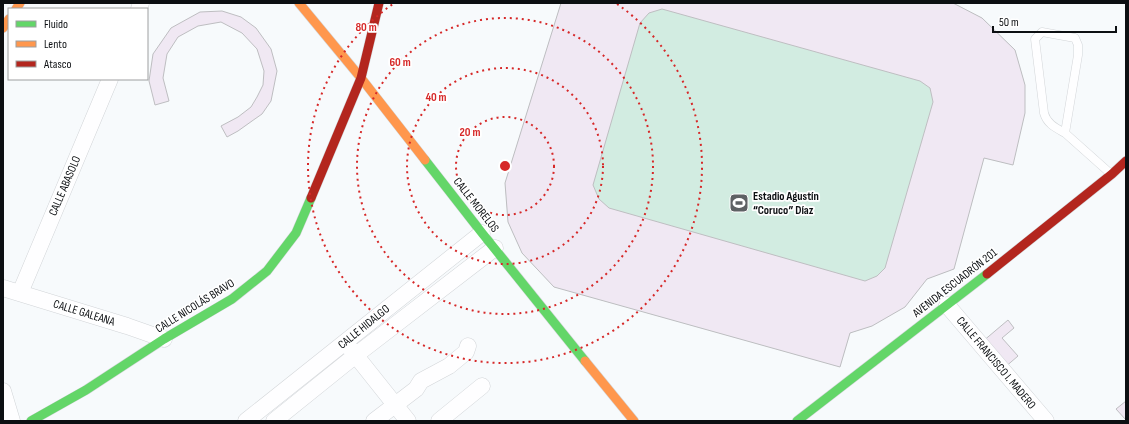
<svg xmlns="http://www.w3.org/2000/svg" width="1129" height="424" viewBox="0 0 1129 424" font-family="'Sofia Sans Condensed',sans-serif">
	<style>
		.green { fill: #d2ece1 }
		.building { fill: #f0e8f3; stroke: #bebec1; fill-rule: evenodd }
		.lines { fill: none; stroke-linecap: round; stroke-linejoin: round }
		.lane-casing { stroke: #d2d5d8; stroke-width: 9 }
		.street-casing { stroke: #d2d5d8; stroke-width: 17 }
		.fast-casing { stroke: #d2d5d8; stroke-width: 10 }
		.slow-casing { stroke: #d2d5d8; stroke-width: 10 }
		.jam-casing { stroke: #d2d5d8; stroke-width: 10 }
		.lane { stroke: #fefeff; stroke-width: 8 }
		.street { stroke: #fefeff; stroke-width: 16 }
		.fast { stroke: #63d668; stroke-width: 9 }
		.slow { stroke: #ff974d; stroke-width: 9 }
		.jam { stroke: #b3261e; stroke-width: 9 }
		.ring { fill: none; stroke: #d62828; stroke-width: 2; stroke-dasharray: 2 4 }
		.labels { text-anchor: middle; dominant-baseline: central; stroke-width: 3.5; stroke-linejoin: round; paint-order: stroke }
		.street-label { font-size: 12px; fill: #0c0f12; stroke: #fff }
		.poi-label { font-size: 12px; font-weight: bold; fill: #0c0f12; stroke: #fff; text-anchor: start }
		.centre { fill: #d62828; stroke: #fff; stroke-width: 2 }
		.ring-label { font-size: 12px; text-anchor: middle; font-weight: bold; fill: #d62828; stroke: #fff; stroke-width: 3.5; stroke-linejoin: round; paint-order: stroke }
	</style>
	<rect width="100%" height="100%" fill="#f7fafc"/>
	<path class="green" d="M561 3H953L982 18 1015 50 1025 85V113L1013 165 984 158 954 269 927 279 872 326 850 333 840 367 554 287 522 253 508 222 505 183Z"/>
	<path class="building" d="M561 3H953L982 18 1015 50 1025 85V113L1013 165 984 158 954 269 927 279 905 307 872 326 850 333 840 367 554 287 522 253 508 222 505 183ZM662 9 920 81 930 88 933 102 885 268 877 276 865 281 609 208 599 199 593 185 640 23 649 13Z
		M222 11 241 17 256 28 271 49 277 71 271 101 262 114 252 121 238 131 227 137 221 126 238 117 251 107 257 97 263 85 264 71 257 49 242 33 221 22 198 26 178 37 167 54 163 78 169 101 155 105 149 81 153 54 171 28 200 12Z
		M1008 320 1014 328 1002 338 1018 356 1004 368 982 342Z
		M1126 401V420L1116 409Z"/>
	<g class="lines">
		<g class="lane-casing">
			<path id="lane" d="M1065 133C1056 128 1047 124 1044 113L1035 39 1042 32 1075 38 1078 45V55L1065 133 1111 174"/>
		</g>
		<g class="street-casing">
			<path id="street" d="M139 9 141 3
				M3 288 127 326 164 339
				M20 293 110 79
				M947 305 1046 421
				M349 347 408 421
				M3 391 12 421
				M246 421 482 233
				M274 421 356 355 495 248
				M374 421 416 389 421 381 449 366 466 352 468 346
				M439 421 482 386"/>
		</g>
		<g class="fast-casing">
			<path id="fast" d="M425 160 482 233 585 361
				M31 421 86 390 164 339 232 299 267 271 296 233 311 198
				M797 421 987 274"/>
		</g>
		<g class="slow-casing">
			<path id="slow" d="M299 3 361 78 425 160
				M16 9 20 3
				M3 28 9 19
				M585 361 634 421"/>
		</g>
		<g class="jam-casing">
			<path id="jam" d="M311 198 361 78 379 3
				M987 274 1112 174 1126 161"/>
		</g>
		<use href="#lane" class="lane"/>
		<use href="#street" class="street"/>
		<use href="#fast" class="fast"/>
		<use href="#slow" class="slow"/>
		<use href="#jam" class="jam"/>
	</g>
	<g class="ring">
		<circle cx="505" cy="166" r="49"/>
		<circle cx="505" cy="166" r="98"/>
		<circle cx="505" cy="166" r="148"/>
		<path d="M617 4A197 197 0 1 1 393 4"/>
	</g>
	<defs>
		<g id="stadium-square" transform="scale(1)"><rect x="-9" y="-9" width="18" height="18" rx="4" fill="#5e6164" stroke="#fff"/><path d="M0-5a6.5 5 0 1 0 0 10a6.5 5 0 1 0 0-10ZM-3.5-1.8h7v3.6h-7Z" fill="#fff"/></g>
	</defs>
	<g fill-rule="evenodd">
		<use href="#stadium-square" x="739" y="203"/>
	</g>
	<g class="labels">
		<g class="street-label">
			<text transform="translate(65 186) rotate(-67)">CALLE ABASOLO</text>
			<text transform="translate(476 205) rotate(52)">CALLE MORELOS</text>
			<text transform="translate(955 283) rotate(-38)">AVENIDA ESCUADRÓN 201</text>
			<text transform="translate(195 306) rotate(-32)">CALLE NICOLÁS BRAVO</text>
			<text transform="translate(84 313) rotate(17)">CALLE GALEANA</text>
			<text transform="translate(364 327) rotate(-39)">CALLE HIDALGO</text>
			<text transform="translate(996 363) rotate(50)">CALLE FRANCISCO I. MADERO</text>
		</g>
		<g class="poi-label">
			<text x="753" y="196">Estadio Agustín<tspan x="753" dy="14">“Coruco” Díaz</tspan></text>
		</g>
	</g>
	<circle cx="505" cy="166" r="6" class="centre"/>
	<g class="ring-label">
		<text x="366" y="31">80 m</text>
		<text x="400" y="66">60 m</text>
		<text x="436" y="101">40 m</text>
		<text x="470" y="136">20 m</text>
	</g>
	<rect width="1129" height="424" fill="none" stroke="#0c0f12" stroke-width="8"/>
	<rect x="8" y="8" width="140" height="72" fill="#ffffff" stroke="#9e9fa0"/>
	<rect x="16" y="21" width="20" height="6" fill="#63d668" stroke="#9e9fa0"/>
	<text x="44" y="28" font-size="12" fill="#0c0f12">Fluido</text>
	<rect x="16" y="41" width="20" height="6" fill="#ff974d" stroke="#9e9fa0"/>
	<text x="44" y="48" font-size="12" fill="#0c0f12">Lento</text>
	<rect x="16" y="61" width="20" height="6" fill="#b3261e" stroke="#9e9fa0"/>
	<text x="44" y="68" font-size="12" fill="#0c0f12">Atasco</text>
	<path d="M993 26v6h123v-6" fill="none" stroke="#0c0f12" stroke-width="2"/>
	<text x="999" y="26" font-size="12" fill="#0c0f12" stroke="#ffffff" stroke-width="3" paint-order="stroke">50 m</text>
</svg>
